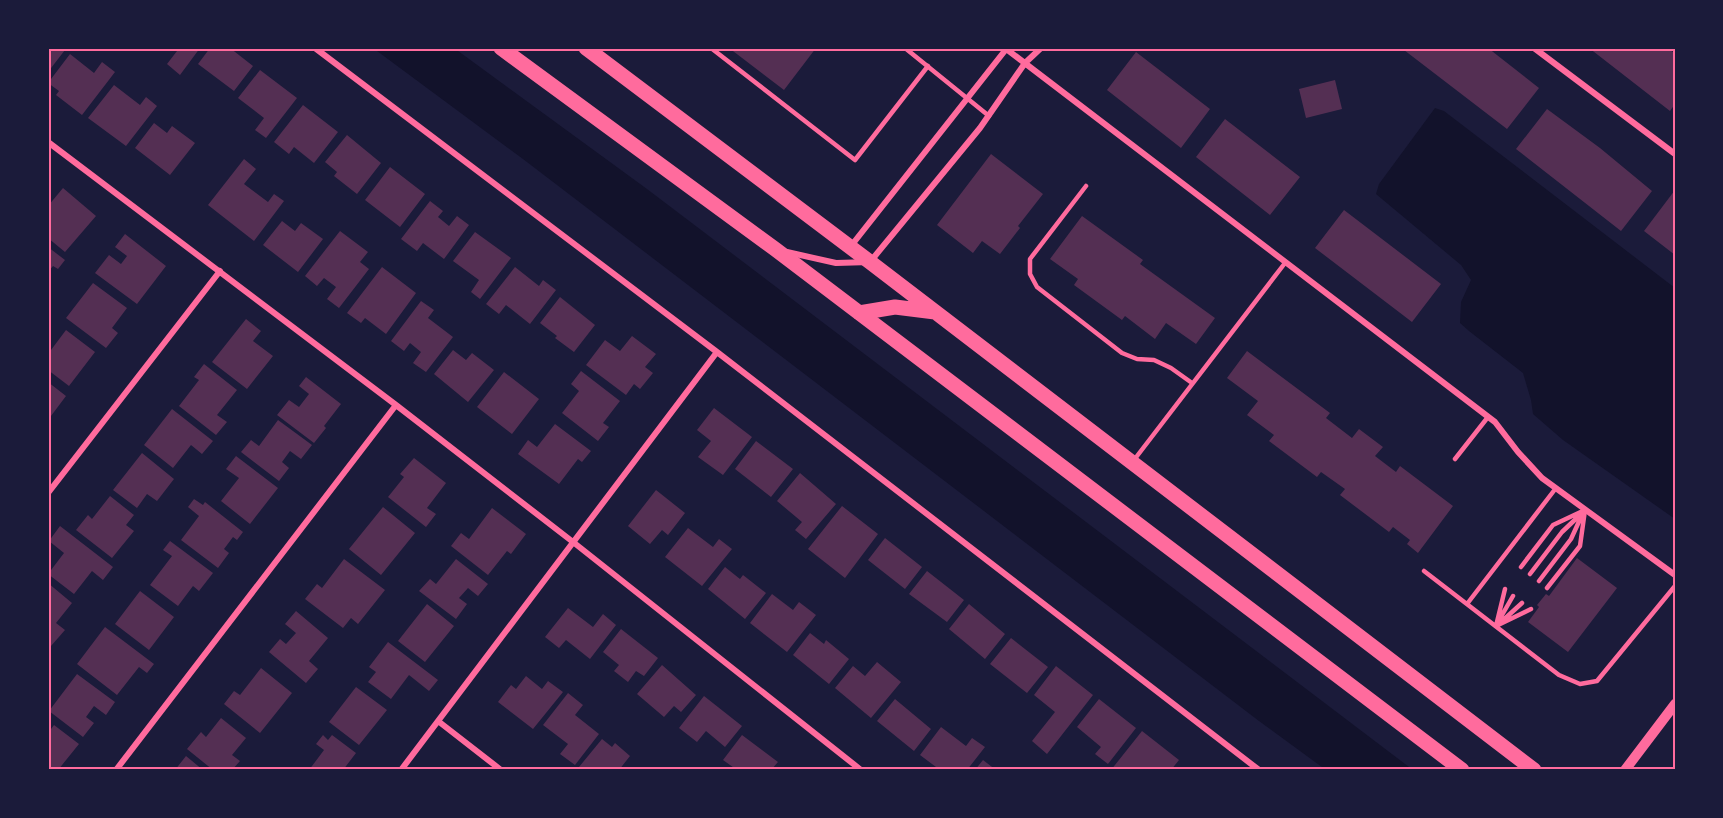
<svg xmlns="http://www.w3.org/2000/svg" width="1723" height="818" viewBox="0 0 1723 818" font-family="Commissioner,sans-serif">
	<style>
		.water { fill: #12122b }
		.building { fill: #542f53 }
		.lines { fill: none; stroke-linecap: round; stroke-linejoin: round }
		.service { stroke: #ff6b9d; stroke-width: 4.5 }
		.minor { stroke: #ff6b9d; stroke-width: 6 }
		.tertiary { stroke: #ff6b9d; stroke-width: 10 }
		.primary { stroke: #ff6b9d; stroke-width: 15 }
		.neatline { fill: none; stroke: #ff6b9d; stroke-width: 2 }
	</style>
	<rect width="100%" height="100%" fill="#1b1b3a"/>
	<path class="water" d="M373 48H454L647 189 1413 770H1326L1259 721 523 159Z
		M1435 108 1444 111 1675 288V519L1563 440 1533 414 1531 400 1523 373 1469 331 1460 323 1461 302 1471 280 1461 265 1376 194 1379 184Z"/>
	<path class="building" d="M48 48H62L65 50 48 72Z
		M174 48H200L180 75 167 64 177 51Z
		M210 48H230L253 66 234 91 198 64Z
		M729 48H816L784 90Z
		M1405 48H1488L1539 88 1507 129 1404 50Z
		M1589 48H1668L1675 54V104L1670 111Z
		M1136 52 1210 109 1181 148 1107 90Z
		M70 54 94 73 102 62 115 72 82 115 56 95 59 91 48 83Z
		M260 70 297 98 266 138 255 130 264 118 238 98Z
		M1335 80 1342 109 1306 118 1299 89Z
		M114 85 140 105 146 97 157 106 126 146 88 118Z
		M303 105 338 132 314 163 294 147 289 154 274 142Z
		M1547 109 1600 148 1652 191 1621 231 1516 149Z
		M1225 119 1300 177 1270 215 1196 157Z
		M154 123 167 133 172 126 195 143 170 175 135 148Z
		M347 135 381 163 357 194 334 176 337 172 325 162Z
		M991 154 1043 194 1018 226 1020 228 1000 254 982 241 973 253 937 225Z
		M244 159 256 169 244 184 268 202 274 194 284 201 254 241 208 205Z
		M390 167 425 194 400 227 365 200Z
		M63 188 96 216 65 252 48 238V206Z
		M1675 190V255L1644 231Z
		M430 201 443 211 438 217 449 226 457 216 469 225 444 259 423 243 417 251 401 239Z
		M1344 210 1441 284 1412 322 1315 248Z
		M1082 216 1143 260 1140 264 1215 318 1196 344 1166 323 1155 339 1125 316 1122 320 1074 285 1078 279 1050 259Z
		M282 221 295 231 301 223 323 239 298 272 263 245Z
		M340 231 368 252 360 262 369 269 339 308 327 299 336 287 324 278 317 286 305 276Z
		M475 232 511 258 480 299 471 292 479 280 453 261Z
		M125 234 166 266 137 304 95 273 109 255 121 264 127 256 115 247Z
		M48 247 65 260 58 269 53 266 48 272Z
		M382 267 416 293 386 334 365 318 361 323 347 313Z
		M515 267 539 286 543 280 556 290 530 324 506 305 499 314 486 304Z
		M93 283 127 308 112 328 118 333 106 348 66 318Z
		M560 297 595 325 574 352 555 338 557 336 540 323Z
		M421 301 434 310 428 318 453 337 426 372 413 363 421 352 410 343 404 351 391 341Z
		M246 319 261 331 253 341 273 356 247 389 212 362Z
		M66 330 95 352 69 386 48 370V354Z
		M632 336 656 354 645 367 653 373 640 389 634 384 626 395 586 365 605 340 620 351Z
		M453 350 466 360 472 353 494 370 468 402 434 374Z
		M1247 351 1330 413 1326 418 1352 438 1359 429 1383 447 1375 456 1396 472 1400 466 1453 506 1418 553 1407 544 1410 540 1393 527 1389 532 1340 495 1345 489 1321 472 1317 477 1269 441 1274 435 1247 415 1258 401 1227 378Z
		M204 364 237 390 217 415 227 422 216 435 179 406 199 380 194 377Z
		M581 371 620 401 603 423 609 427 598 441 562 413 579 391 571 384Z
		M504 372 539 399 512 434 477 407Z
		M306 377 341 404 324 426 326 428 314 443 277 415 289 400 299 407 309 394 299 386Z
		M48 382 66 396 48 420Z
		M714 408 752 437 723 475 698 457 711 441 697 430Z
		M172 409 213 441 202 454 191 445 173 468 144 445Z
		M278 420 312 445 301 459 290 451 282 462 289 468 279 481 241 452 251 440 259 446Z
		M555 424 591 451 582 462 578 459 559 484 518 454 528 440 537 447Z
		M756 441 793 469 771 497 735 469Z
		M142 453 174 479 157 501 147 494 137 508 113 490Z
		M236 456 278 488 250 524 221 501 239 478 226 469Z
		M414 458 446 483 427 508 436 514 426 527 388 497 404 477 400 474Z
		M800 473 836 504 806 539 795 530 802 522 777 501Z
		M656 490 685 513 668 535 662 530 650 544 628 526Z
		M110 496 134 515 126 525 134 531 112 558 76 530 88 515 92 519Z
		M194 499 203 505 205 502 243 532 237 540 233 537 224 549 229 553 218 568 181 540 199 516 188 507Z
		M842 506 878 534 845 578 808 549Z
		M383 507 415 533 381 575 349 549Z
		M492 508 526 534 511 554 507 551 488 575 451 546 461 533 469 539Z
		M60 526 113 567 103 580 92 571 74 594 48 574 64 553 49 541Z
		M688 528 713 547 719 539 732 549 702 586 665 557Z
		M885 538 922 567 905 589 868 560Z
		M170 541 213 573 199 591 193 586 178 606 150 585 172 556 163 550Z
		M1577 558 1617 588 1568 652 1528 622 1539 607 1537 605 1546 594 1549 596Z
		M344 559 385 590 358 624 351 618 343 628 305 599 317 584 322 588Z
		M456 559 488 584 478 596 468 588 459 598 467 604 456 619 419 591 430 579 436 584Z
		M725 567 740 579 743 575 766 593 745 619 708 589Z
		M927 571 964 600 947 622 909 594Z
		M48 583 72 603 56 623 65 630 51 646 48 643Z
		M140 591 174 617 149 650 115 624Z
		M772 594 793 610 799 602 816 615 787 652 750 623Z
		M427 604 454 626 425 662 398 641Z
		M969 604 1005 634 985 659 949 629Z
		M568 608 593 627 603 614 616 625 590 659 566 640 559 648 545 637Z
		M296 611 328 638 309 661 318 669 306 683 269 652 280 639 286 644 296 633 285 624Z
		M105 627 154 664 147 673 139 667 117 695 77 664Z
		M621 629 658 658 644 676 636 671 628 682 614 671 619 665 603 652Z
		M810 633 824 644 826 640 849 659 829 684 793 655Z
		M1011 638 1048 667 1027 693 990 664Z
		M388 642 438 680 429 691 409 675 391 699 368 682 376 672 369 667Z
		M877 662 901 682 871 718 835 688 853 666 865 676Z
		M662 665 696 695 681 712 674 706 664 717 637 694Z
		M1056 666 1093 695 1047 754 1032 741 1055 712 1034 695Z
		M261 668 292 693 260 733 224 704 234 691 240 695Z
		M77 674 115 702 106 715 94 706 86 717 94 723 83 737 49 711Z
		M526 676 542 689 548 681 563 692 533 729 498 702 511 685 516 689Z
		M356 687 387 710 359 745 329 722Z
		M568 693 583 705 575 715 599 734 575 765 560 754 568 744 543 725Z
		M704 696 742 726 725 747 706 731 697 742 679 728Z
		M895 699 931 729 914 751 877 721Z
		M1099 699 1136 728 1108 764 1095 754 1101 747 1077 727Z
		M221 718 246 738 232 755 240 761 232 770H213L187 749 201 732 206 737Z
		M54 725 79 744 58 770H48V733Z
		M941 727 966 746 972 738 985 747 967 770H940L920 755Z
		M1142 731 1179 760 1171 770H1111Z
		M323 735 328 740 332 735 356 753 343 770H309L324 750 316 744Z
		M742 735 778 762 771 770H737L723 760Z
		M602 739 612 747 615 743 630 756 619 770H582L579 767Z
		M186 756 203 770H175Z
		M983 760 996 770H975Z"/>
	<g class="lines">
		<path class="service" d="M711 48 855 160 928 66
			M905 48 989 116
			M1086 186 1030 259V274L1037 287 1122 353 1137 359 1154 360 1171 368 1192 383
			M1455 459 1488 417
			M1134 460 1285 263
			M1521 567 1553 525 1585 510
			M1424 571 1559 675 1580 684 1597 681 1675 586
			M1530 574 1562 532 1581 514
			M1539 581 1571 539 1582 515
			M1547 588 1580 546 1585 510
			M1467 604 1556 488
			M1498 622 1513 596
			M1500 623 1522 603
			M1496 626 1531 609
			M1496 626 1505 589"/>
		<path class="minor" d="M315 48 717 352 1259 770
			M1005 48 1495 422 1518 452 1542 478 1675 575
			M1248 48H1287
			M1534 48 1675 154
			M48 142 396 405 573 542 861 770
			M851 246 1007 48
			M787 252 836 263 870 262 980 128 1025 63 1041 48
			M48 493 220 271
			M438 721 501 770
			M116 770 396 405
			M401 770 717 352"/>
		<path class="tertiary" d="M1625 770 1675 704"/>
		<path class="primary" d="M501 48 775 249 1462 770
			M586 48 870 262 1534 770
			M859 313 895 307 935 312"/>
	</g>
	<rect width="1723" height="818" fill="none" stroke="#1b1b3a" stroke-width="99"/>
	<rect x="50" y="50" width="1624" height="718" class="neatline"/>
</svg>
